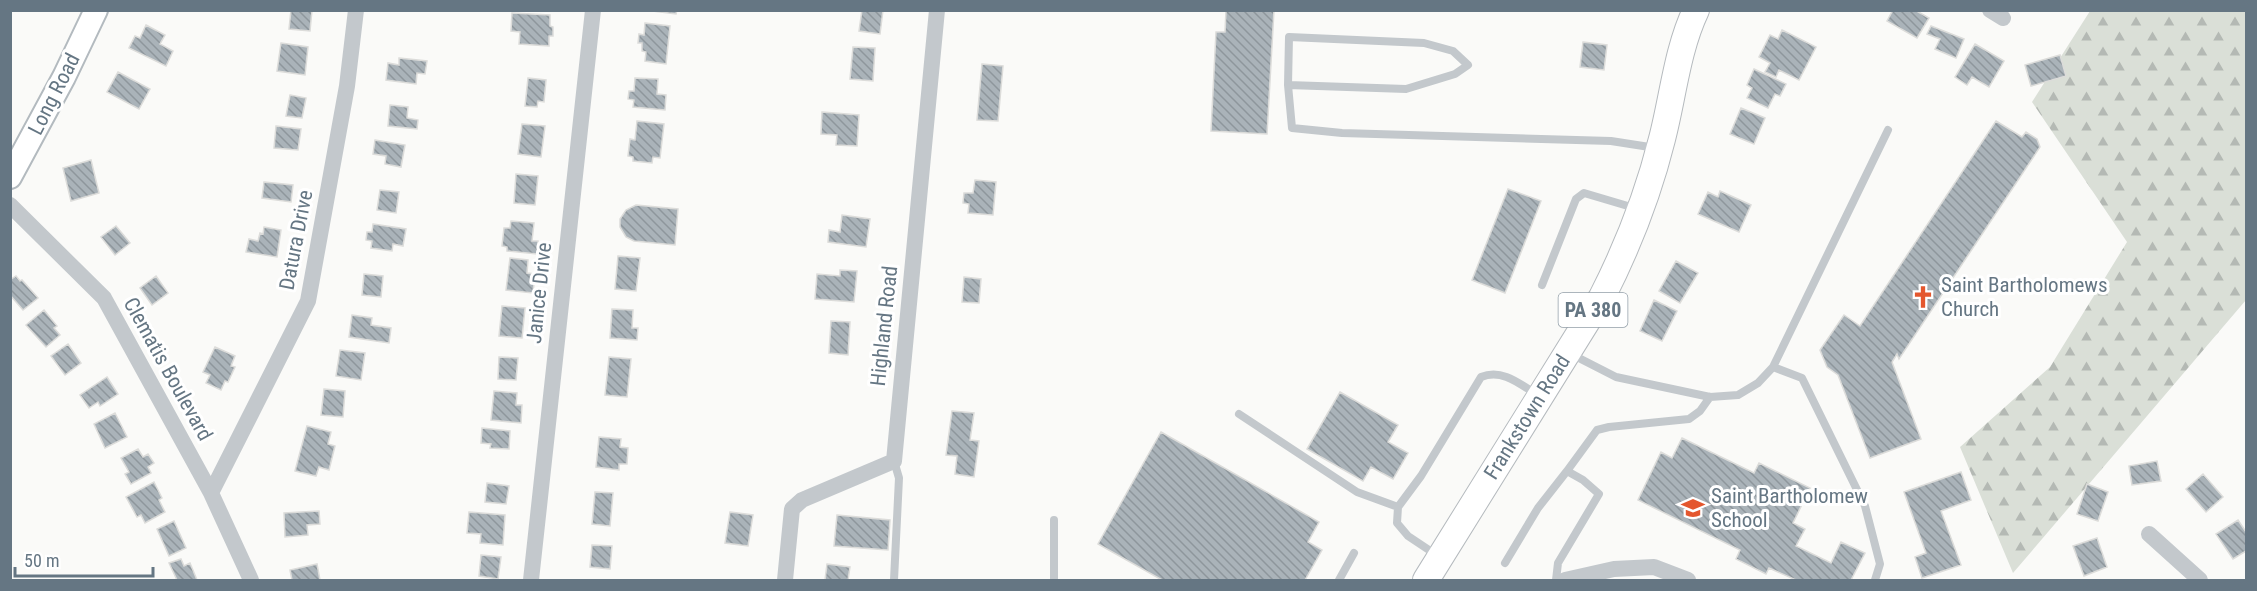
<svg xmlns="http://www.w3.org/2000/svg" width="2257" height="591" viewBox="0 0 2257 591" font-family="'Roboto Condensed',sans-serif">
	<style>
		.forest { fill: url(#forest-firs) }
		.building { fill: url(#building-back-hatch); stroke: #dcdcda; stroke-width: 1.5 }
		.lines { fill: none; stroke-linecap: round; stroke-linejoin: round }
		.secondary-casing { stroke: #b3babf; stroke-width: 26 }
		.primary-casing { stroke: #b5babe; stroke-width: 28 }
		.lane { stroke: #c3c8cc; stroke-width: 8 }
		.street { stroke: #c3c8cc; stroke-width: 16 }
		.secondary { stroke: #fff; stroke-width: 22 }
		.primary { stroke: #fff; stroke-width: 26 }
		.labels { text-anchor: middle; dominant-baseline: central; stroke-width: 6; stroke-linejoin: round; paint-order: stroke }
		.shield { fill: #fff; stroke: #939fa8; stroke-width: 1.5 }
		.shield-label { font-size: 20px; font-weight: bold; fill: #657683 }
		.street-label { font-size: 21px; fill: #657683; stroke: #fff }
		.poi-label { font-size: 21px; fill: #657683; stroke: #fff; text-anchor: start }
	</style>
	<defs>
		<pattern id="forest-firs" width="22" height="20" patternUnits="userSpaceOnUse" patternTransform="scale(1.5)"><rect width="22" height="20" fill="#dadfd7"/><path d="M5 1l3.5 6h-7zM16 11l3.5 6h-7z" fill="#b4b9b4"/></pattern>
		<pattern id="building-back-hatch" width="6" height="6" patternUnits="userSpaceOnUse" patternTransform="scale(1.5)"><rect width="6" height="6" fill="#aab3b9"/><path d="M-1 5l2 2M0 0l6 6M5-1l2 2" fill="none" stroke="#8e969c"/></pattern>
	</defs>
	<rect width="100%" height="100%" fill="#fafaf8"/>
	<path class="forest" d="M2090 11H2246V300L2013 573 1960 447 2050 367 2127 242 2032 102Z"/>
	<path class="building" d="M291 10H312L310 31 289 29Z
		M644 10H677L676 14Z
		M862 10H883L880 34 859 31Z
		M1226 10H1274L1267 134 1211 131 1216 32H1225Z
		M1893 10H1915L1929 18 1917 38 1887 21Z
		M512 13 550 15V26L553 27V36H549V46L519 44 520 32 511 31Z
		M645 23 670 26 666 64 645 61 646 52 642 51V43H638L639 34 644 35Z
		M146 25 165 35 160 44 173 51 166 66 129 48 135 36 140 38Z
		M1931 26 1964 39 1956 58 1935 49 1940 39 1927 34Z
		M1782 30 1816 47 1799 80 1779 70 1776 77 1765 72 1770 63 1759 57 1770 35 1778 39Z
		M1583 42 1607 45 1604 70 1580 67Z
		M281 43 308 47 305 75 277 71Z
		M1975 44 2004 61 1989 87 1972 77 1967 85 1955 77Z
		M853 47 875 48 873 81 850 79Z
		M2060 55 2066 76 2031 86 2025 65Z
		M399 58 427 61 425 74 417 73 416 84 386 80 388 63 399 65Z
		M982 64 1003 66 998 121 977 120Z
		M1754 69 1786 84 1780 96 1775 94 1768 108 1747 98 1752 88 1747 85Z
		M118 72 150 89 139 109 107 92Z
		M528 78 546 80 544 102 538 101 537 107 525 106Z
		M635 78 658 79 657 94 666 95 665 110 633 107 634 100 628 99 629 91H634Z
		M290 95 306 98 302 118 286 116Z
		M390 105 408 107 407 118 418 120 417 129 388 126Z
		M1741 108 1765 118 1754 144 1730 134Z
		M822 112 859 115 857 146 836 145 837 135 821 134Z
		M637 121 664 124 660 158 653 157 652 163 633 161V157L628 156 630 139 635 140Z
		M1996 121 2022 137 2026 132 2037 139 2040 147 1899 359 1897 354 1892 362 1921 439 1870 458 1838 375 1827 367 1820 350 1844 315 1860 326Z
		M522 124 545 126 541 157 518 154Z
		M276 126 301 129 298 150 274 148Z
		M375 140 405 145 401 167 385 164 386 156 373 154Z
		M91 160 99 193 71 201 63 168Z
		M516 174 538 176 535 205 514 203Z
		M975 180 996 182 993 215 968 213 969 204 963 203 964 193H973Z
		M264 182 293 185 291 202 262 198Z
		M1508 189 1541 201 1505 293 1472 280Z
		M380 190 399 192 396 213 377 210Z
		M1720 191 1751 205 1739 232 1698 214 1708 192 1718 197Z
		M636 205 678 209 675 245 634 241 626 237 620 227V219L626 210Z
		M842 215 870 219 866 247 828 242 829 230 840 232Z
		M511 221 534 223 532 241H538L537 254 507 251V247L502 246 504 228H510Z
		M373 224 406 229 403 246 393 244 392 251 371 248 372 241 366 240 367 232H372Z
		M116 226 130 243 115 255 101 237Z
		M264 227 281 230 277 257 246 252 249 239 258 241 260 233 263 234Z
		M618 256 640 258 636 291 615 289Z
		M510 258 528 260 527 273 535 274 533 293 506 290Z
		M1676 261 1698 273 1680 303 1659 291Z
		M840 270 857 271 854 302 815 299 817 274 840 276Z
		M364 274 383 276 381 297 362 295Z
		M16 276 20 281 22 280 38 298 23 310 10 295V280Z
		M156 276 168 293 152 305 140 288Z
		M964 277 981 279 979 303 962 302Z
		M1654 300 1677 311 1662 341 1640 331Z
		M502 306 525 308 522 338 499 336Z
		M612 309 633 310 632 328H638L637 340 610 338Z
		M44 310 57 326 54 328 60 335 46 347 26 325Z
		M352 315 372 318 371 325 391 328 389 343 349 337Z
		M831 321 850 322 848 355 829 353Z
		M68 344 81 363 65 375 51 356Z
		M215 347 235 356 231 366 235 367 228 382 225 381 221 390 206 383 210 375 203 372Z
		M340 350 365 353 361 380 336 376Z
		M499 357 518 358 516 380 498 379Z
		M609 357 631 359 627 397 605 395Z
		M107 377 118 394 100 406 98 402 89 408 80 395Z
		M324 389 345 391 343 417 321 415Z
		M494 391 517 393 516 405H522L521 423 491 420Z
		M1340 392 1398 425 1388 442 1408 453 1393 479 1371 467 1363 481 1307 449Z
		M952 411 974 413 970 440 979 441 974 477 955 474 957 456 946 455Z
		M115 413 127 437 105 448 94 424Z
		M307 426 331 432 328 444 335 446 329 470 319 467 316 476 295 471Z
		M482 428 510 431 509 449 490 448 491 444 481 443Z
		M1161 432 1319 522 1308 542 1322 550 1305 580H1162L1098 544Z
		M599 437 621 439 620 447 628 448 627 464H619V470L596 467Z
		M1682 438 1754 473 1759 463 1810 488 1793 523 1805 529 1796 546 1831 563 1841 542 1865 553 1851 580H1796L1769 568 1766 574 1736 559 1740 550 1638 500 1661 452 1672 458Z
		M138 449 143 457 148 454 154 463 148 467 151 473 131 484 125 474 129 472 121 458Z
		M2157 461 2161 481 2132 485 2129 466Z
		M1961 472 1971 500 1941 511 1961 565 1922 578 1915 557 1926 553 1904 492Z
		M2203 474 2223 497 2206 512 2186 489Z
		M154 482 162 498 159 500 165 512 145 523 141 515 137 517 126 497Z
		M487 483 509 486 506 504 485 502Z
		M2087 484 2108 492 2098 521 2077 514Z
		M595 492 613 493 610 526 592 524Z
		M319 511 320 524 307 525 308 535 285 537 284 513Z
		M469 512 505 515 503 545 480 543 481 534 467 533Z
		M730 512 753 515 748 546 725 543Z
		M837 515 890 520 888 550 834 546Z
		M2238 520 2246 532V551L2233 559 2216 534Z
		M174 521 186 548 169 556 157 529Z
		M2097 538 2107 567 2084 576 2073 546Z
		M592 545 612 546 610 569 590 567Z
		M481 555 501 557 498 579 479 576Z
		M181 559 184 566 190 563 197 580H177L169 563Z
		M317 564 320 580H292L290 570Z
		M827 564 850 567 848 580H825Z"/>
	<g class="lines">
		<g class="secondary-casing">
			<path id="secondary" d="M10 177 64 77 96 10"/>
		</g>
		<g class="primary-casing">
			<path id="primary" d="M1426 580 1602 297C1628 246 1648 195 1662 139 1673 97 1677 50 1696 10"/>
		</g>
		<path class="lane" d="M1288 85 1406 89 1455 74 1468 65 1453 51 1424 43 1289 37 1288 85 1292 128 1342 133 1611 141 1656 148
			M1542 285 1576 199 1584 193 1638 209
			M1571 354 1616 377 1710 397 1738 395 1758 383 1773 367 1802 378 1865 506 1880 564 1875 580
			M1773 367 1888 130
			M1239 414 1357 492 1398 507
			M894 461 899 478 894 580
			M1567 471 1597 430 1609 427 1689 419 1700 411 1710 397
			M1438 556 1408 536 1397 523 1398 507 1421 476 1481 377C1503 368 1521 385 1539 396
			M1505 563 1538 508 1567 471 1583 480 1599 494 1558 563 1556 580
			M1054 580V520
			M1339 580 1354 553"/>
		<path class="street" d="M1990 10 2003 18
			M10 205 104 298 211 493 251 580
			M211 493 308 301 347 86 356 10
			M2149 534 2200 580
			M531 580 593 10
			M785 580 792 509 802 500 894 461 937 10
			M1565 580 1614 569 1654 567 1688 580"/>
		<use href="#secondary" class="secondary"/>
		<use href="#primary" class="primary"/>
	</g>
	<defs>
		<g id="church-bare" transform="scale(1.8)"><path d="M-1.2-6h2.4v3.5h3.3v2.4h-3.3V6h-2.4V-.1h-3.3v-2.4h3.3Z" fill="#e4572e" stroke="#fff" stroke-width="2.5" paint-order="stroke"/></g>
		<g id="school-bare" transform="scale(1.8)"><path d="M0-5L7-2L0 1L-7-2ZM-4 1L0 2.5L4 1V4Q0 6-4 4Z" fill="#e4572e" stroke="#fff" stroke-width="2.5" paint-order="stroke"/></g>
	</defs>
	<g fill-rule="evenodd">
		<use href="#church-bare" x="1923" y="297"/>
		<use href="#school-bare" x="1693" y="508"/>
	</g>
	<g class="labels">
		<rect class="shield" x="1558.5" y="293" width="69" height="34" rx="4.5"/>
		<g class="shield-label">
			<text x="1593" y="310">PA 380</text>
		</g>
		<g class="street-label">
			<text transform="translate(54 94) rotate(-63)">Long Road</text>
			<text transform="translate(296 240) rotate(-79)">Datura Drive</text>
			<text transform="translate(539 293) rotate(-84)">Janice Drive</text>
			<text transform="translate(884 326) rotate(-84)">Highland Road</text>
			<text transform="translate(168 369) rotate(61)">Clematis Boulevard</text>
			<text transform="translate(1527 417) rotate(-58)">Frankstown Road</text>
		</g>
		<g class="poi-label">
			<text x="1941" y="285">Saint Bartholomews<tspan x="1941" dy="24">Church</tspan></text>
			<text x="1711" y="496">Saint Bartholomew<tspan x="1711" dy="24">School</tspan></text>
		</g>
	</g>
	<rect width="2257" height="591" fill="none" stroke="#657683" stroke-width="24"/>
	<path d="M15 567v9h138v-9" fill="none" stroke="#657683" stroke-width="3"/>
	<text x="24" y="567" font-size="18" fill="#657683" stroke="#ffffff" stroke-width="4.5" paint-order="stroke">50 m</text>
</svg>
